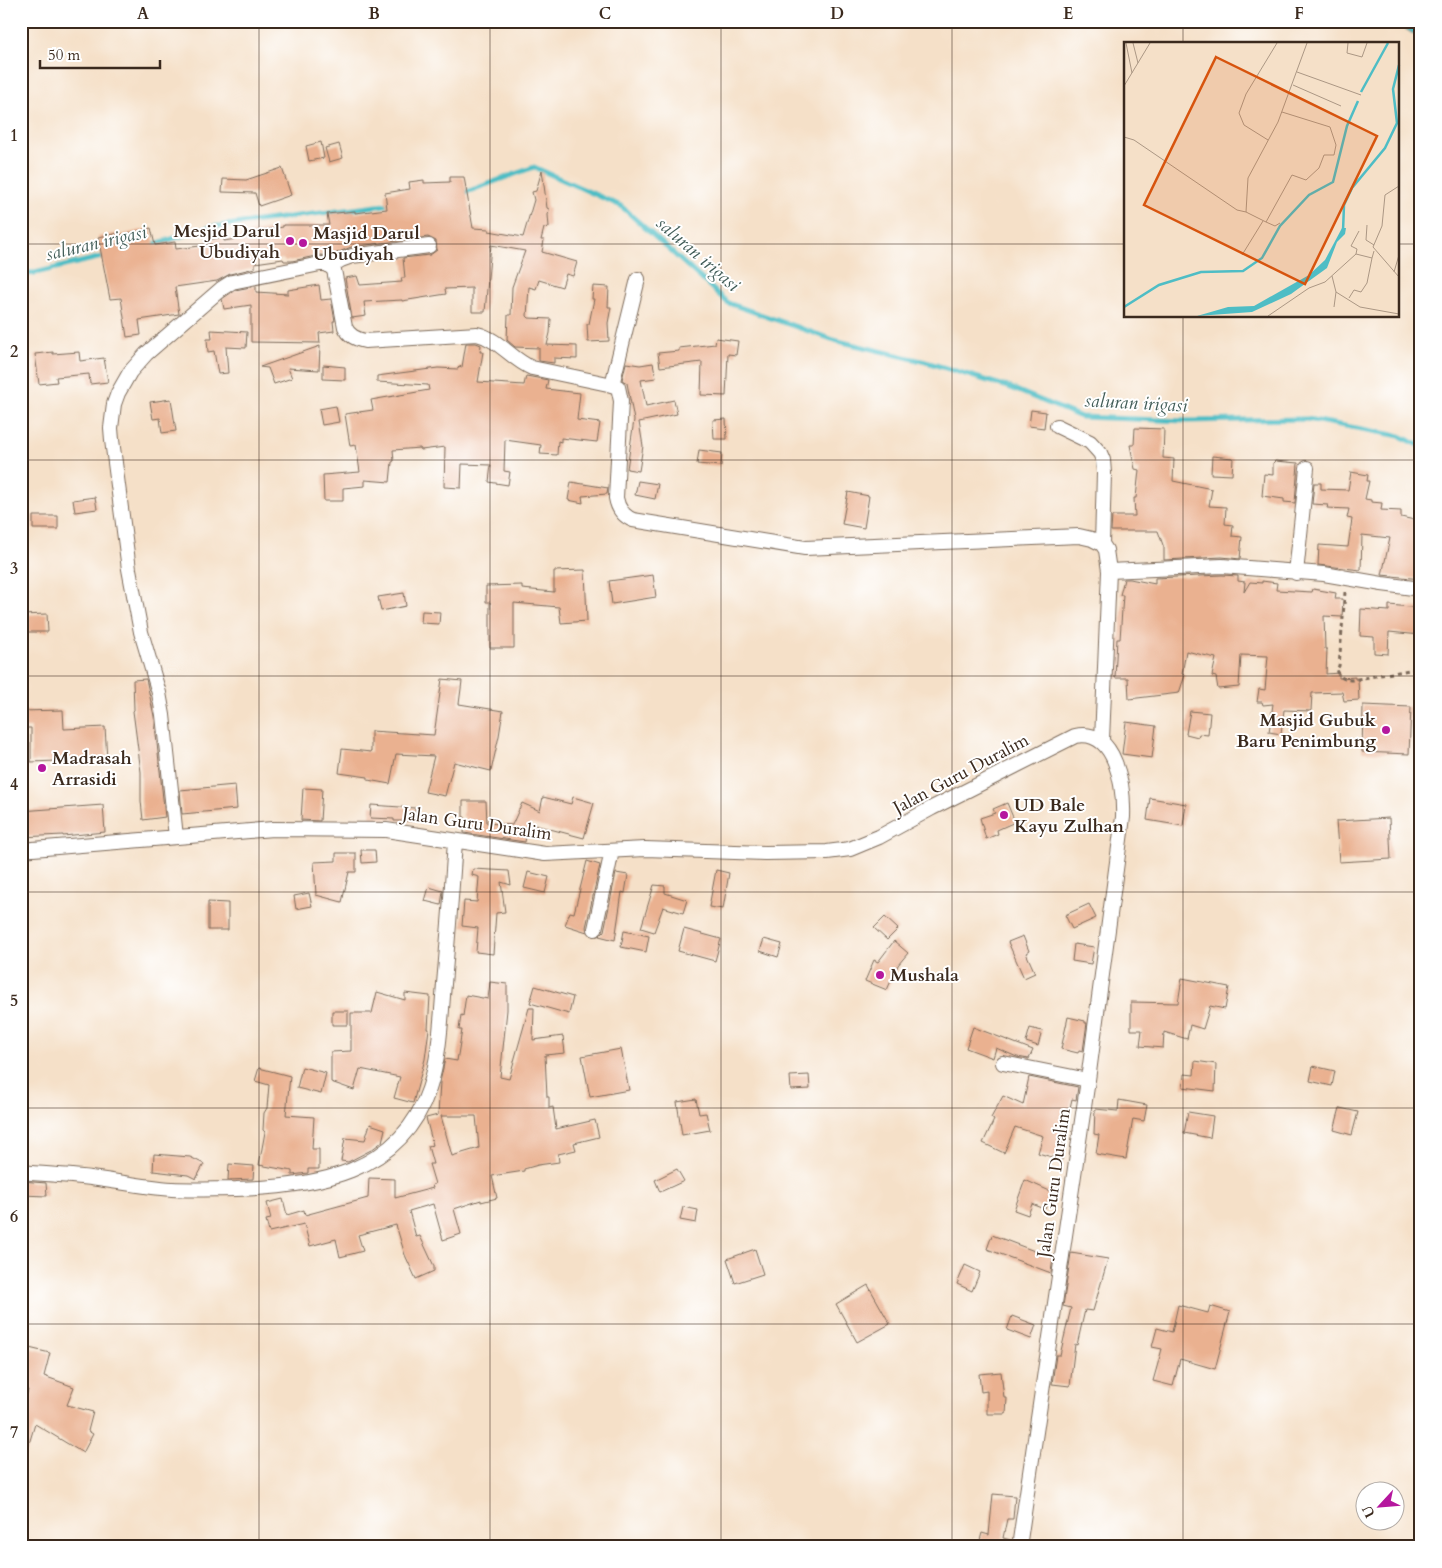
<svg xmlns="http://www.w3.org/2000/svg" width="1442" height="1568" viewBox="0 0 1442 1568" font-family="Cardo,serif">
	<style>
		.water { fill: #4ebdc5; stroke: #447472 }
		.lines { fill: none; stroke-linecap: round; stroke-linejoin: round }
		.stream { stroke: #4ebdc5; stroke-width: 5 }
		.building { fill: #eab190; fill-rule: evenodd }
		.minor-casing { stroke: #7c6a5a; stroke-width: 16 }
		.path { stroke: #7c6a5a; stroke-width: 3; stroke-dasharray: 4 4; stroke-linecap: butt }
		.minor { stroke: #fff; stroke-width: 14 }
		.grid { fill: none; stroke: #3b2a1e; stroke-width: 1; stroke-opacity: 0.55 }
		.poi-dot { fill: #b5179e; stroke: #fff; stroke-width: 2 }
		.labels { text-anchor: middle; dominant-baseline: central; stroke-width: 4; stroke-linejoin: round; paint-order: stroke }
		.poi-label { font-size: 18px; font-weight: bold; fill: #3b2a1e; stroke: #fff; text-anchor: start }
		.street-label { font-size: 18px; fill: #3b2a1e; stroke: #fff }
		.water-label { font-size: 19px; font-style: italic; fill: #425d58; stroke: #fff }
		.inset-river { fill: none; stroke: #4ebdc5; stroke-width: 2.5 }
		.inset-road { fill: none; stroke: #ab9784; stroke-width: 1 }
		.view { fill: #d7540e; fill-opacity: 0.15; stroke: #d7540e; stroke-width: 2.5 }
		.inset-edge { fill: none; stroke: #3b2a1e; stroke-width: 2.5 }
		.neatline { fill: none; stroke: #3b2a1e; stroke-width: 2 }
		.grid-label { font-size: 16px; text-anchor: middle; font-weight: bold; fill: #3b2a1e }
	</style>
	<rect width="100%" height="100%" fill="#fff"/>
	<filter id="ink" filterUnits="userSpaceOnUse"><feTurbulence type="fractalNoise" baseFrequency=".02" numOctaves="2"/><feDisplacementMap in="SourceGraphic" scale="10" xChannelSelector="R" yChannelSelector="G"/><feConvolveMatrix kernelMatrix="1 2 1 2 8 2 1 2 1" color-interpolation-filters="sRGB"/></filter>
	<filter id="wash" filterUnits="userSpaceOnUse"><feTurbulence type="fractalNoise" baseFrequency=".0096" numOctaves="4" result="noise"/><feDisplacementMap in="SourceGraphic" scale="20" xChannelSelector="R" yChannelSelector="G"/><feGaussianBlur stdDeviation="1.12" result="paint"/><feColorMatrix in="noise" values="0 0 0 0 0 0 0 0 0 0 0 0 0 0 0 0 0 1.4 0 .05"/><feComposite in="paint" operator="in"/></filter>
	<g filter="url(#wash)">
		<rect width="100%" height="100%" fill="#f5e0c8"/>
		<path class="water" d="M1393 21H1421V39Z"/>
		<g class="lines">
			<path class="stream" d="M461 194 534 167 621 206 728 303 834 340 926 362 1011 388 1081 417 1187 421 1307 419 1400 436 1421 446
				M149 246 211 227 393 204
				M21 273H35L106 256"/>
		</g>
		<g id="blocks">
			<path class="building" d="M321 142 324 158 309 161 306 146Z
				M339 144 343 158 329 162 325 148Z
				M282 168 291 195 259 206 255 193 222 192 223 179 246 180Z
				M542 170 547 208 549 209 548 215 549 227 544 228 541 240H544L542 252 577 262 573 276 566 274 562 287 539 280 536 289 529 287 527 316 529 318 551 319 550 333 547 345 577 346V359L554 358V363L539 361V348L515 347 507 340 508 315H511L512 287 525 251 491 245 485 312H472V288L445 289 446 294 402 301V300L364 302 366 316 352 318 345 278 357 276 360 285 402 282 401 278H405L403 258 430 255 437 250 436 241 428 237 351 247 330 256 320 255 292 261H284L283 259 255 263V268L230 274 217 281 175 287 179 314 139 320 141 335 127 337 121 298 110 299 98 237 120 233V235L151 228 155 245 175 242 176 249 208 245 207 240 224 237V241L248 237V233L283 227V225H329L327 214 355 211V213L387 209 385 193 410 189 409 182 424 180V183L450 182V177H464L473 228 489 229V231L523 237 534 200 532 192 536 191Z
				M319 285 321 300 331 299 335 321H333L334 331 319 333 320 343 251 342V305L224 309 222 299 235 290 256 286V292L288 294V290Z
				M593 286 609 287 608 307H611L608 323 609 341 588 342 587 324H589L594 299H592Z
				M211 330 247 332 246 348 226 347 228 373 218 374 214 351 208 352 207 339H212Z
				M716 338 738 341 736 355 728 354 726 396 701 395 702 362 660 367 658 353 679 351V348L715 344Z
				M466 343H476L481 345 480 352H483L478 382 524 385 526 376 548 380 546 389 580 393 577 420 600 423 597 442 561 438V442L558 441 557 455 540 454 541 445 505 440 504 471 510 472 508 485 489 482 491 465 462 464 461 488 444 487 445 447 421 450 420 448 393 450 394 461 392 462 390 482 365 480V486L343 488V501H324L323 475 360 472 356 445 350 446 345 414 373 410 371 400 429 390 428 385 377 382V376L438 368 458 369 459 366 462 367Z
				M320 346 319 370 288 368 292 378 274 384 268 368 260 367Z
				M53 352V354L79 352 80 361 104 358 108 382 90 384 89 374 56 377 57 382 39 384 35 354Z
				M626 363 640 365 653 363 656 378 641 380 646 406 674 400 677 414 639 422 643 446 639 471 627 469 634 420 627 383 622 380Z
				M323 365 345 367V380L323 379Z
				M171 399 176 431 162 433 160 418 153 419 150 402Z
				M336 406 339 422 322 425 319 409Z
				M1031 410 1046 412 1044 428 1029 426Z
				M726 419 727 439H714L713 420Z
				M1135 428 1164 429 1163 458 1174 459 1173 481 1212 489 1209 506 1226 507 1225 524 1233 525 1232 536 1242 537 1240 559 1222 557 1164 560V548L1158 531H1111L1112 516H1135L1134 498H1136L1139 470 1135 469 1130 445H1134Z
				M699 450 722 453 721 466 697 464Z
				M1212 456 1233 458 1232 475 1211 474Z
				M1275 461 1298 463 1295 503 1284 502V499L1262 496 1264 474 1273 475V463Z
				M1351 472 1368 475 1367 481H1369L1365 499 1371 500V502L1382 503 1381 510 1401 511V517L1419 521 1416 533H1421V579L1382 575 1390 538 1362 535 1361 570 1318 565 1319 545 1348 547 1352 519 1347 518 1349 509 1327 508 1328 505 1312 504 1314 483H1321V489L1348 490Z
				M638 481 658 484 655 499 635 495Z
				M571 482 608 488 607 494 582 496 583 503 568 500Z
				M848 492 869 496 864 528 842 524Z
				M95 497 97 509 75 512 73 500Z
				M33 516H58V529H33Z
				M585 570 587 621 561 623 559 607 514 603V648H490V602H486V586L522 585V589L554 592V571Z
				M653 575 656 597 612 604 609 581Z
				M1222 575 1238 576V581L1245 582 1244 592 1250 582 1262 583V581L1277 583 1276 590 1312 592 1313 589 1336 593 1335 599H1343L1342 617 1324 616 1325 649H1327L1326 674 1339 673V678L1355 677V679H1358L1359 700 1344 701 1342 692 1312 693 1311 711 1284 710 1281 734 1269 732 1273 704 1263 705 1262 702H1257L1259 689 1265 690 1268 656 1241 655 1239 687 1218 689 1216 677 1212 676 1216 658 1186 651 1182 674 1185 675 1179 693 1129 699 1128 678H1115L1117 639H1120L1123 595H1120L1124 579H1130L1155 584V578Z
				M404 593 406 606 381 611 378 597Z
				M1389 605 1421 608V635L1389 632 1388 654 1374 653V637L1360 636 1361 609 1389 611Z
				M422 611 440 612 439 624 421 623Z
				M47 614 48 632H21V615Z
				M146 679 154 716 165 817 143 820 141 801V772L133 711 134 710 133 680Z
				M442 679 462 681 459 704 503 711 499 736 491 771 454 762 445 796 425 792 434 756 396 754 390 784 368 780V777L339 773 342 749 371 752V731L434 735Z
				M1363 705 1411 707 1409 754 1362 752Z
				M63 710 64 729 105 727 107 759 31 762V728H21V711Z
				M1190 711 1210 713 1208 735 1199 734 1198 737 1186 734Z
				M1126 722 1156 726 1152 758 1122 754Z
				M235 785 237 809 182 814 180 790Z
				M303 788 322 789 320 821 301 820Z
				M543 797 571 804 573 797 594 803 584 838 531 824 526 836 525 842 464 833 465 817H463V801H486L487 823 512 825 522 803 540 811Z
				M1150 798 1186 804 1183 826 1147 820Z
				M1007 803 1015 822 997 830 998 834 986 839 980 818 995 813 993 809Z
				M103 805 105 832 63 836V835L21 837V811Z
				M371 805 415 808V821H394V819L370 818Z
				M1389 818 1391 859 1339 862 1336 821Z
				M361 850H375L376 862 362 863Z
				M336 853H356V872H349L342 902 316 895 314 862 336 861Z
				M587 861 600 865 586 927 587 932 565 925 570 912 574 913Z
				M473 869 509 871 511 885 501 882 505 912 496 913 493 954 476 952 478 928 462 926 464 901 477 902 479 877 472 875Z
				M716 870 729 873 723 909 709 907Z
				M528 872 549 877 545 893 524 888Z
				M616 873 628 875 625 893 622 892 615 940 599 936 604 931Z
				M654 885 665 886V893L687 900 683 913 663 907 654 932 641 928Z
				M429 887 443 891 441 905 425 901Z
				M309 893 312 906 296 909 294 896Z
				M208 902 228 903V930H208Z
				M1089 904 1096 918 1072 929 1065 915Z
				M885 917 898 929 887 940 874 928Z
				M684 929 721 939 715 961 678 951Z
				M624 931 649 936 646 952 621 947Z
				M1023 936 1029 951 1026 953 1035 973 1024 978 1008 942Z
				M764 939 782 944 778 957 760 951Z
				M894 941 908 953 898 965 887 990 865 981 874 960 878 962Z
				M1074 944 1094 947 1091 964 1072 961Z
				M1182 978 1229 987 1225 1009 1210 1006 1203 1029 1190 1025 1187 1039 1164 1032 1163 1048 1140 1046 1142 1030H1131V1002L1178 1003Z
				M490 982 507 984V1010L500 1077 509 1079 529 1008H534L533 1040 563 1036 565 1053 545 1055 547 1097H549V1108L553 1107 556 1129 595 1120 599 1137 574 1143 576 1150 558 1154 559 1162 538 1165 524 1169V1171L492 1176 497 1198 481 1202V1200L454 1209 461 1234 443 1240 433 1204 409 1211 416 1237 420 1236 434 1266V1271L416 1279 405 1255 396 1225 358 1235 363 1251 340 1257 336 1239 310 1246 304 1224 269 1232 266 1220 271 1219 267 1203 283 1199 287 1215 304 1210 305 1215 368 1198 369 1178 395 1179V1198L433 1188 432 1185 435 1184 429 1164H433L428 1146 433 1145 426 1118 438 1115 440 1082 445 1059 457 1061 462 1030H459L461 1015 463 1016 466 995 488 999ZM441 1116H476L479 1148 452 1156Z
				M535 986 573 997 569 1014 530 1003Z
				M377 992 405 1000V993L430 996 428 1029H429L425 1059 413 1103 394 1098 400 1077 360 1069 354 1090 331 1082V1052L351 1051V1013H372Z
				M332 1011H348V1025H332Z
				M1068 1017 1085 1021V1023H1087L1083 1051 1079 1050 1078 1053 1061 1049Z
				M973 1027 1033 1050 1029 1059 1017 1057 996 1048 993 1058 966 1048Z
				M1030 1028 1042 1031 1038 1046 1026 1042Z
				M621 1049 629 1090 590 1097 582 1056Z
				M1195 1061 1216 1064 1215 1091 1183 1087 1184 1074 1194 1075Z
				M1313 1066 1335 1071 1332 1086 1310 1081Z
				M302 1067 326 1073 321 1094 297 1088Z
				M259 1068 290 1076 286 1115 314 1117 312 1149H319V1169H308V1173L292 1175V1171L259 1165 265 1132 263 1130 264 1113 267 1108 269 1085 255 1081Z
				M809 1075 810 1089 791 1090 790 1076Z
				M1029 1077 1078 1087 1076 1100 1072 1099 1062 1143 1066 1144 1062 1160 1038 1153 1043 1136 1015 1127 1004 1153 983 1143 994 1120 991 1118 1003 1096 1023 1105Z
				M696 1099 699 1114 706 1113 710 1130 682 1135 677 1102Z
				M1119 1100 1147 1105 1144 1121 1133 1119 1126 1159 1096 1154 1099 1135 1094 1134 1095 1109 1118 1111Z
				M1340 1108 1358 1112 1352 1135 1334 1130Z
				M1188 1112 1213 1116 1210 1138 1184 1133Z
				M370 1124 385 1129 382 1142 371 1150 348 1162 341 1161 345 1138 365 1140Z
				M154 1154 190 1157 204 1164 196 1179 188 1175 153 1171Z
				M229 1164 254 1166 253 1179 228 1180Z
				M677 1169 684 1181 660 1192 655 1180Z
				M1025 1180 1052 1192 1045 1209 1032 1204 1028 1215 1014 1210Z
				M21 1181 46 1183 47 1196 21 1195Z
				M683 1207 698 1210 696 1223 680 1220Z
				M992 1235 1053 1258 1051 1273 987 1249Z
				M755 1249 763 1274 735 1283 727 1259Z
				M1071 1253 1108 1259 1093 1311 1085 1310 1077 1345 1075 1344 1070 1386 1052 1384 1056 1355H1060L1071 1308 1063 1306Z
				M965 1265 980 1272 972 1291 957 1284Z
				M868 1285 890 1324 857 1342 836 1304Z
				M1178 1305 1208 1313 1210 1306 1230 1312 1215 1369 1180 1359 1173 1386 1153 1381 1162 1349 1152 1347 1157 1328 1172 1332Z
				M1012 1316 1036 1325 1031 1339 1007 1330Z
				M29 1348 50 1353 44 1376 74 1387 67 1405 93 1412 88 1431 93 1434 83 1453 35 1424 25 1457H21V1414L28 1390 21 1388V1370L24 1371Z
				M1001 1372 1004 1398H1007L1006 1414H987V1391L981 1392 979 1374Z
				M993 1494 1015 1496 1013 1519H1007L1003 1538 1011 1540 1010 1547H978L982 1533 989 1535Z"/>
		</g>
	</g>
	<g filter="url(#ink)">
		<use href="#blocks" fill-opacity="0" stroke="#7c6a5a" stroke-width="1"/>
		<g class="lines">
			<g class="minor-casing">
				<path id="minor" d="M331 266 341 260 352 256 429 246
					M612 385 638 279
					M1057 426 1090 442 1100 453 1103 460 1104 473 1102 544
					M1109 571 1222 566 1324 574 1382 584 1421 589
					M1296 573 1307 468
					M176 837 163 715 159 693 141 632 129 569 112 440 111 428 114 404 118 393 130 372 146 354 221 289 232 282 320 264H327L334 270 345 327C349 336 356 339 365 341L477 334C499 339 512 360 532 368L608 384 618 387 621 401 616 498C618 509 623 516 633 520L805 548 1079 536 1092 539 1102 544 1106 550 1109 571 1102 740
					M21 850 273 829 386 830 545 854 645 849 765 853 827 852 850 849 879 837 932 808 1075 736C1117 727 1124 789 1123 817L1088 1080 1019 1547
					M595 929 612 851
					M1003 1063 1088 1080
					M21 1172C41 1174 61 1175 82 1177 111 1180 142 1187 172 1189 193 1190 214 1189 236 1189 314 1187 401 1174 429 1089 440 1057 441 1018 444 984 448 937 452 889 455 841"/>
			</g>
			<path class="path" d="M1345 592 1339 666 1336 670C1339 677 1344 680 1352 680L1421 668"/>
			<use href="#minor" class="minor"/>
		</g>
	</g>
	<path class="grid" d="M259 21V1547M490 21V1547M721 21V1547M952 21V1547M1183 21V44M21 244H1126M1398 244H1421M1183 316V1547M21 460H1421M21 676H1421M21 892H1421M21 1108H1421M21 1324H1421"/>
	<g class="poi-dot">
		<circle cx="290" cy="241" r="5"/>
		<circle cx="303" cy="243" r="5"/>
		<circle cx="1386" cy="730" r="5"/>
		<circle cx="42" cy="768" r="5"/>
		<circle cx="1004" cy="815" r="5"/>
		<circle cx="880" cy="975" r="5"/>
	</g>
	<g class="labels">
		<g class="poi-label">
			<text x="280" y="231" text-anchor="end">Mesjid Darul<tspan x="280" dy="21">Ubudiyah</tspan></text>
			<text x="313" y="233">Masjid Darul<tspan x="313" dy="21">Ubudiyah</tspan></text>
			<text x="1376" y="720" text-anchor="end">Masjid Gubuk<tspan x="1376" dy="21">Baru Penimbung</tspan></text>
			<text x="52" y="758">Madrasah<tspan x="52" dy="21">Arrasidi</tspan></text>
			<text x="1014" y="805">UD Bale<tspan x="1014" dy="21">Kayu Zulhan</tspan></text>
			<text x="890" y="975">Mushala</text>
		</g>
		<g class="street-label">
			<text transform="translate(961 774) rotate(-28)">Jalan Guru Duralim</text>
			<text transform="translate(477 824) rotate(8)">Jalan Guru Duralim</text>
			<text transform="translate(1054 1183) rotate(-82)">Jalan Guru Duralim</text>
		</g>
		<g class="water-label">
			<text transform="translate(96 243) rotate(-13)">saluran irigasi</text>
			<text transform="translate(698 254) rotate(41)">saluran irigasi</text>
			<text transform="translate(1136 403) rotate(3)">saluran irigasi</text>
		</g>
	</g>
	<g transform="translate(1124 42)">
		<rect width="275" height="275" fill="#f5e0c8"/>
		<path d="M218 186H222L221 192 213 200 203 226 167 252 128 270 73 274 104 265 130 264 185 233 201 218Z" fill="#4ebdc5"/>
		<path class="inset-river" d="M237 50 264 1M219 189 220 163 228 146 261 106 273 81 269 47 275 23M0 265 35 243 77 230 119 229 138 216 156 184 185 153 209 140 223 84 234 59"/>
		<path class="inset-road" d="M2 1 8 31M9 1 14 21M224 1 223 11 238 15 243 1M173 30 237 53M169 43 217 64M0 44 26 1M0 95 10 98 113 168 122 170 124 136 154 80 183 1M144 98 120 83 115 71 122 52 153 1M275 144 261 153 258 184 249 205 275 235M122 170 142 180 168 133 182 138 195 126 200 113H210L212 103 206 85 158 70M142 180 151 184 156 181M243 183 242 198 250 203M232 212 233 207 227 204 235 189M118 213 139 179M270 230 275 213M208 234 212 250 210 265M212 250 236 265 275 272M225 256 230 248 237 250 243 241 248 216M144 274 185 246 201 240 232 212 248 216 250 209"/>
		<path class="view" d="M92 15 253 94 181 242 20 163Z"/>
		<rect width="275" height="275" class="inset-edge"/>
	</g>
	<rect width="1442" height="1568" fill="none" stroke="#fff" stroke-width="55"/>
	<g transform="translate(1380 1506) rotate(244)"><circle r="24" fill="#ffffff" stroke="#b1aaa5"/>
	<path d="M0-4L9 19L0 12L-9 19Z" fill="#b5179e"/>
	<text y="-8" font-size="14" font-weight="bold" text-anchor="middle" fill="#3b2a1e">U</text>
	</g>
	<path d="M40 60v8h120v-8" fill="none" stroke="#3b2a1e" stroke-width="2.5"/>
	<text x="48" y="60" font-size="15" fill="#3b2a1e" stroke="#ffffff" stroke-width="4" paint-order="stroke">50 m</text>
	<rect x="28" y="28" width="1386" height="1512" class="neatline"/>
	<g class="grid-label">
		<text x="143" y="19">A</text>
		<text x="374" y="19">B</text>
		<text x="605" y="19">C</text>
		<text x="837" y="19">D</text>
		<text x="1068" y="19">E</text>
		<text x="1299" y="19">F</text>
		<text x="14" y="141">1</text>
		<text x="14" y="357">2</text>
		<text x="14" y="574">3</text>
		<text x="14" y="790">4</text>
		<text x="14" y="1006">5</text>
		<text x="14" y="1222">6</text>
		<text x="14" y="1438">7</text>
	</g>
</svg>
